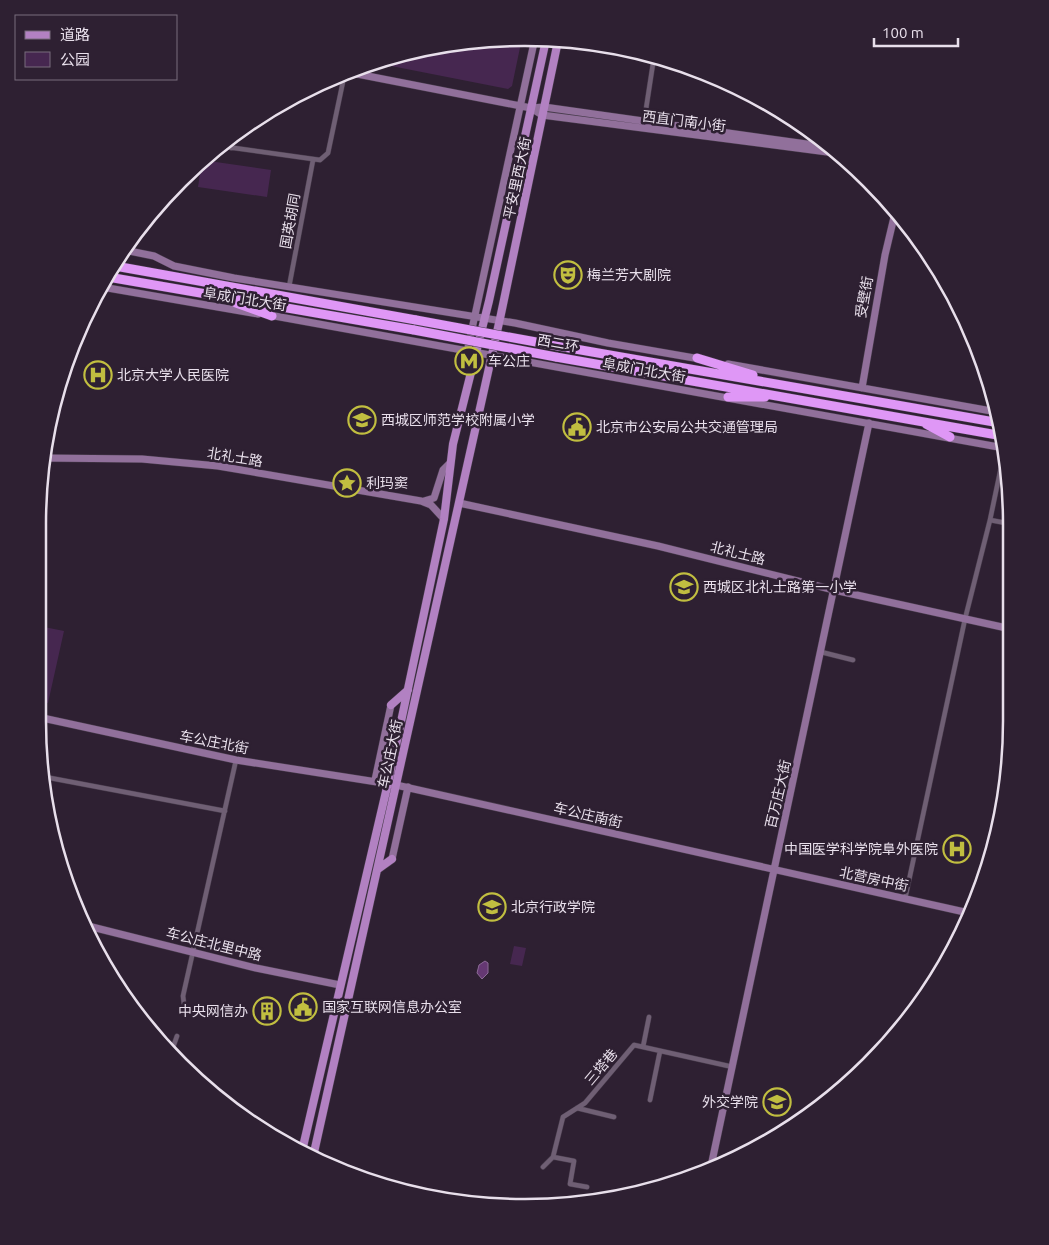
<svg xmlns="http://www.w3.org/2000/svg" width="1049" height="1245" viewBox="0 0 1049 1245" font-family="Ubuntu,'Noto Sans SC',sans-serif">
	<style>
		.green { fill: #462750 }
		.water { fill: #653873; stroke: #8c6a97 }
		.lines { fill: none; stroke-linecap: round; stroke-linejoin: round }
		.street-casing { stroke: #483c4c; stroke-width: 5.5 }
		.secondary-casing { stroke: #483c4c; stroke-width: 8 }
		.primary-casing { stroke: #483c4c; stroke-width: 9 }
		.highway-casing { stroke: #483c4c; stroke-width: 10 }
		.street { stroke: #6f5f74; stroke-width: 4.5 }
		.secondary { stroke: #91709b; stroke-width: 7 }
		.primary { stroke: #b281c2; stroke-width: 8 }
		.highway { stroke: #df97f6; stroke-width: 9 }
		.highway-bridge-casing { stroke: #483c4c; stroke-width: 10; stroke-linecap: butt }
		.highway-bridge { stroke: #df97f6; stroke-width: 9 }
		.labels { text-anchor: middle; dominant-baseline: central; stroke-width: 5; stroke-linejoin: round; paint-order: stroke }
		.street-label { font-size: 14px; fill: #e8dfeb; stroke: #2e2032 }
		.poi-label { font-size: 14px; fill: #e8dfeb; stroke: #2e2032; text-anchor: start }
		.rim { fill: none; stroke: #e8dfeb; stroke-width: 2.5 }
	</style>
	<rect width="100%" height="100%" fill="#2e2032"/>
	<path class="green" d="M522 38 512 86 508 89 376 63 430 47Z
		M202 160 271 170 267 197 198 187Z
		M39 626 64 631 48 703 38 701Z
		M514 946 526 948 522 966 510 964Z"/>
	<path class="water" d="M485 961 488 963V973L482 979 477 973 479 965Z"/>
	<g class="lines">
		<g class="street-casing">
			<path id="street" d="M644 122 654 57
				M220 146 320 160 328 153 345 72
				M231 148 233 137
				M289 287 313 160
				M1004 453 990 520 1011 524
				M821 652 853 660
				M45 777 225 811
				M905 899 965 619 990 520
				M184 1004 183 996 236 760
				M643 1047 649 1017
				M171 1053 177 1036
				M650 1100 660 1051
				M577 1108 614 1117
				M553 1157 574 1161 570 1184 587 1187
				M543 1167 553 1157 563 1117 585 1103 634 1045 733 1067"/>
		</g>
		<g class="secondary-casing">
			<path id="secondary" d="M347 72 531 108 544 107 828 147
				M531 108 542 115 835 153
				M124 250 154 256 174 266 234 278 515 323 608 343 700 359
				M102 287 258 314
				M269 315 1004 448
				M467 352 535 38
				M728 364 997 412
				M862 388 885 255 895 213
				M42 458 142 459 218 466 421 501 431 505 444 519
				M424 501 434 498 443 470 449 464
				M459 503 658 546 834 590 1011 629
				M38 717 236 760 396 785 969 913
				M375 780 391 705
				M392 859 408 787
				M84 925 256 968 340 985
				M286 1142 303 1146 306 1153
				M710 1171 869 423
				M453 1201 462 1203"/>
		</g>
		<g class="primary-casing">
			<path id="primary" d="M391 705 408 690
				M378 869 392 859
				M302 1151 388 783 444 519 453 444 489 301 546 40
				M313 1157 501 314 558 41"/>
		</g>
		<g class="highway-casing">
			<path id="highway" d="M115 266 416 320
				M108 277 414 330
				M236 303 272 316
				M558 346 1000 423
				M556 357 1003 436
				M697 358 753 375
				M728 397H765
				M926 424 950 437"/>
		</g>
		<use href="#street" class="street"/>
		<use href="#secondary" class="secondary"/>
		<use href="#primary" class="primary"/>
		<use href="#highway" class="highway"/>
		<g class="highway-bridge-casing">
			<path id="highway-bridge" d="M416 320 558 346
				M414 330 556 357"/>
		</g>
		<use href="#highway-bridge" class="highway-bridge"/>
	</g>
	<defs>
		<g id="theatre-ring" transform="scale(1.4375)"><circle r="9.5" fill="#2e2032" stroke="#c1be40" stroke-width="1.5"/><path d="M-5-5.5Q0-4 5-5.5V0Q5 5 0 6Q-5 5-5 0ZM-3.3-2.5H-1v1.5H-3.3ZM1-2.5H3.3v1.5H1ZM-2.8 1Q0 5.5 2.8 1Z" fill="#c1be40"/></g>
		<g id="metro-ring" transform="scale(1.4375)"><circle r="9.5" fill="#2e2032" stroke="#c1be40" stroke-width="1.5"/><path d="M-5.5 5V-5H-3L0 0L3-5H5.5V5H3V-.5L0 4L-3-.5V5Z" fill="#c1be40"/></g>
		<g id="hospital-ring" transform="scale(1.4375)"><circle r="9.5" fill="#2e2032" stroke="#c1be40" stroke-width="1.5"/><path d="M-5-5h3v3.5h4V-5h3V5h-3V1.5h-4V5h-3Z" fill="#c1be40"/></g>
		<g id="school-ring" transform="scale(1.4375)"><circle r="9.5" fill="#2e2032" stroke="#c1be40" stroke-width="1.5"/><path d="M0-5L7-2L0 1L-7-2ZM-4 1L0 2.5L4 1V4Q0 6-4 4Z" fill="#c1be40"/></g>
		<g id="civic-ring" transform="scale(1.4375)"><circle r="9.5" fill="#2e2032" stroke="#c1be40" stroke-width="1.5"/><path d="M-.6-6.5H3V-4.5H.6V-3L4-1V1h2V6H-6V1h2V-1L-.6-3ZM-1.2 2.5V6h2.4V2.5Z" fill="#c1be40"/></g>
		<g id="sight-ring" transform="scale(1.4375)"><circle r="9.5" fill="#2e2032" stroke="#c1be40" stroke-width="1.5"/><path d="M0-6L1.8-2.2L6-1.7L2.9 1.2L3.7 5.4L0 3.3L-3.7 5.4L-2.9 1.2L-6-1.7L-1.8-2.2Z" fill="#c1be40"/></g>
		<g id="university-ring" transform="scale(1.4375)"><circle r="9.5" fill="#2e2032" stroke="#c1be40" stroke-width="1.5"/><path d="M0-5L7-2L0 1L-7-2ZM-4 1L0 2.5L4 1V4Q0 6-4 4Z" fill="#c1be40"/></g>
		<g id="building-ring" transform="scale(1.4375)"><circle r="9.5" fill="#2e2032" stroke="#c1be40" stroke-width="1.5"/><path d="M-4-6H4V6H1V3H-1V6H-4ZM-2.5-4.3h1.7v1.8h-1.7ZM.8-4.3h1.7v1.8H.8ZM-2.5-1h1.7V.8h-1.7ZM.8-1h1.7V.8H.8Z" fill="#c1be40"/></g>
	</defs>
	<g fill-rule="evenodd">
		<use href="#theatre-ring" x="568" y="275"/>
		<use href="#metro-ring" x="469" y="361"/>
		<use href="#hospital-ring" x="98" y="375"/>
		<use href="#school-ring" x="362" y="420"/>
		<use href="#civic-ring" x="577" y="427"/>
		<use href="#sight-ring" x="347" y="483"/>
		<use href="#school-ring" x="684" y="587"/>
		<use href="#hospital-ring" x="957" y="849"/>
		<use href="#university-ring" x="492" y="907"/>
		<use href="#civic-ring" x="303" y="1007"/>
		<use href="#building-ring" x="267" y="1011"/>
		<use href="#university-ring" x="777" y="1102"/>
	</g>
	<g class="labels">
		<g class="street-label">
			<text transform="translate(684 121) rotate(7)">西直门南小街</text>
			<text transform="translate(517 178) rotate(-78)">平安里西大街</text>
			<text transform="translate(290 221) rotate(-80)">国英胡同</text>
			<text transform="translate(864 297) rotate(-80)">受壁街</text>
			<text transform="translate(245 299) rotate(9)">阜成门北大街</text>
			<text transform="translate(558 343) rotate(10)">西二环</text>
			<text transform="translate(644 370) rotate(10)">阜成门北大街</text>
			<text transform="translate(235 457) rotate(9)">北礼士路</text>
			<text transform="translate(738 553) rotate(14)">北礼士路</text>
			<text transform="translate(214 742) rotate(11)">车公庄北街</text>
			<text transform="translate(390 754) rotate(-78)">车公庄大街</text>
			<text transform="translate(778 794) rotate(-77)">百万庄大街</text>
			<text transform="translate(588 815) rotate(13)">车公庄南街</text>
			<text transform="translate(874 879) rotate(12)">北营房中街</text>
			<text transform="translate(214 944) rotate(14)">车公庄北里中路</text>
			<text transform="translate(601 1067) rotate(-50)">三塔巷</text>
		</g>
		<g class="poi-label">
			<text x="587" y="275">梅兰芳大剧院</text>
			<text x="488" y="361">车公庄</text>
			<text x="117" y="375">北京大学人民医院</text>
			<text x="381" y="420">西城区师范学校附属小学</text>
			<text x="596" y="427">北京市公安局公共交通管理局</text>
			<text x="366" y="483">利玛窦</text>
			<text x="703" y="587">西城区北礼士路第一小学</text>
			<text x="938" y="849" text-anchor="end">中国医学科学院阜外医院</text>
			<text x="511" y="907">北京行政学院</text>
			<text x="322" y="1007">国家互联网信息办公室</text>
			<text x="248" y="1011" text-anchor="end">中央网信办</text>
			<text x="758" y="1102" text-anchor="end">外交学院</text>
		</g>
	</g>
	<path d="M0 0H1049V1245H0ZM524 46H525A478 478 0 0 1 1003 524V721A478 478 0 0 1 525 1199H524A478 478 0 0 1 46 721V524A478 478 0 0 1 524 46Z" fill="#2e2032" fill-rule="evenodd"/>
	<path class="rim" d="M524 46H525A478 478 0 0 1 1003 524V721A478 478 0 0 1 525 1199H524A478 478 0 0 1 46 721V524A478 478 0 0 1 524 46Z"/>
	<rect x="15" y="15" width="162" height="65" fill="#2e2032" stroke="#786c7c"/>
	<rect x="25" y="31" width="25" height="8" fill="#b281c2" stroke="#786c7c"/>
	<text x="60" y="40" font-size="15" fill="#e8dfeb">道路</text>
	<rect x="25" y="52" width="25" height="15" fill="#462750" stroke="#786c7c"/>
	<text x="60" y="65" font-size="15" fill="#e8dfeb">公园</text>
	<path d="M874 38v8h84v-8" fill="none" stroke="#e8dfeb" stroke-width="2.5"/>
	<text x="882" y="38" font-size="15" fill="#e8dfeb" stroke="#2e2032" stroke-width="4" paint-order="stroke">100 m</text>
</svg>
